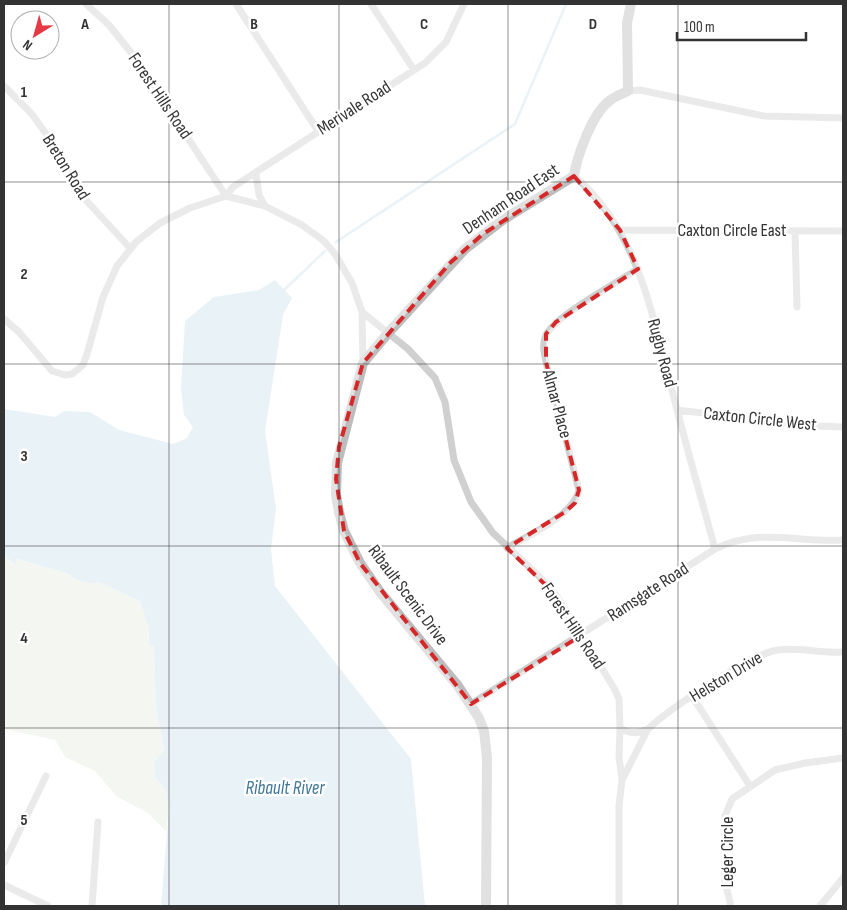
<svg xmlns="http://www.w3.org/2000/svg" width="847" height="910" viewBox="0 0 847 910" font-family="'Sofia Sans Condensed',sans-serif">
	<style>
		.green { fill: #e6ecdf }
		.water { fill: #cfe2ee }
		.lines { fill: none; stroke-linecap: round; stroke-linejoin: round }
		.stream { stroke: #cfe2ee; stroke-width: 2.5 }
		.street { stroke: #d0d0d0; stroke-width: 7 }
		.secondary { stroke: #bdbdbd; stroke-width: 10 }
		.marked { fill: none; stroke: #d62828; stroke-width: 4; stroke-dasharray: 10 6; stroke-linejoin: round }
		.grid { fill: none; stroke: #333; stroke-width: 1; stroke-opacity: 0.55 }
		.labels { text-anchor: middle; dominant-baseline: central; stroke-width: 5; stroke-linejoin: round; paint-order: stroke }
		.street-label { font-size: 18px; fill: #333; stroke: #fff }
		.water-label { font-size: 19px; font-style: italic; fill: #3f7597; stroke: #fff }
		.grid-label { font-size: 16px; text-anchor: middle; font-weight: bold; fill: #333; stroke: #fff; stroke-width: 5; stroke-linejoin: round; paint-order: stroke }
	</style>
	<rect width="100%" height="100%" fill="#fff"/>
	<path class="green" d="M4 555 14 565 15 559 67 573 77 580 92 584 99 582 140 601 149 629V645L154 646 156 707 164 751 154 763 156 778 166 790 169 809 166 831 148 813 116 796 95 771 65 757 55 740 4 729Z"/>
	<path class="water" d="M275 280 292 298 283 315 265 431 276 509 271 549 275 586 411 759 425 906H161L169 809 166 790 156 778 154 763 164 750 156 707 154 646 149 645V629L140 601 99 582 92 584 77 580 67 573 16 559 15 565 4 555V409L55 417 64 411 90 412 119 430 173 444 187 438 193 427 184 415 181 388 185 321 214 297 259 290Z"/>
	<g class="lines">
		<path class="stream" d="M336 242 515 124 566 4
			M284 290 325 251"/>
		<path class="street" d="M86 4 109 25 133 55 226 196 233 187 425 63 446 42 464 4
			M236 4 318 131
			M371 4 414 70
			M4 86 31 113 55 146 83 197 130 248
			M628 91 640 90 764 116 843 118
			M256 174 259 195 265 206
			M574 176C639 230 652 316 673 394 686 446 701 497 715 549
			M620 230 843 231
			M795 231 797 307
			M362 312 363 363
			M4 319 19 332 52 371 65 375 72 374 83 365 87 354 103 297 117 266 136 242 160 223 190 208 226 196 265 206 302 225 324 241 335 254 352 283 362 312 408 349 435 378 445 402 454 460 471 502 493 533 539 576 556 595 614 688 619 699 620 728C631 734 637 734 648 729L622 780 619 806V906
			M677 410 817 426 843 427
			M507 548C529 535 574 515 579 490L546 362C544 353 542 344 546 335 555 316 618 282 638 269
			M692 696 750 786
			M471 704 715 549C760 527 796 543 843 540
			M620 728 619 757 622 779
			M648 729C668 710 752 653 778 650 800 647 822 654 843 652
			M4 863 46 776
			M4 885 48 906
			M92 906 98 822
			M731 906 725 882V816L732 799 775 770 805 763 843 758
			M820 906 843 878"/>
		<path class="secondary" d="M486 906 487 758 484 731 479 718 458 686 380 592 360 563 344 531 339 512 336 495 337 463 363 363 389 332 465 249 504 219 574 176C577 156 592 115 608 102 613 97 621 94 628 91L627 23 631 4"/>
	</g>
	<path d="M0 0H847V910H0ZM574 176 620 230 638 269 556 322 546 334V362L579 490 575 503 565 512 507 548 556 595 582 635 471 704 360 563 344 531 336 479 339 447 363 363 451 262 483 234Z" fill="#fff" fill-opacity=".55" fill-rule="evenodd"/>
	<path class="marked" d="M574 176 620 230 638 269 556 322 546 334V362L579 490 575 503 565 512 507 548 556 595 582 635 471 704 360 563 344 531 336 479 339 447 363 363 451 262 483 234Z"/>
	<path class="grid" d="M169 4V906M339 4V906M508 4V906M678 4V906M4 182H843M4 364H843M4 546H843M4 728H843"/>
	<g class="labels">
		<g class="street-label">
			<text transform="translate(160 96) rotate(56)">Forest Hills Road</text>
			<text transform="translate(354 108) rotate(-33)">Merivale Road</text>
			<text transform="translate(66 167) rotate(58)">Breton Road</text>
			<text transform="translate(511 199) rotate(-34)">Denham Road East</text>
			<text x="732" y="230">Caxton Circle East</text>
			<text transform="translate(662 353) rotate(75)">Rugby Road</text>
			<text transform="translate(557 404) rotate(75)">Almar Place</text>
			<text transform="translate(760 419) rotate(6)">Caxton Circle West</text>
			<text transform="translate(648 592) rotate(-33)">Ramsgate Road</text>
			<text transform="translate(408 595) rotate(53)">Ribault Scenic Drive</text>
			<text transform="translate(573 626) rotate(56)">Forest Hills Road</text>
			<text transform="translate(726 677) rotate(-31)">Helston Drive</text>
			<text transform="translate(727 852) rotate(-90)">Leger Circle</text>
		</g>
		<g class="water-label">
			<text x="285" y="788">Ribault River</text>
		</g>
	</g>
	<g class="grid-label">
		<text x="85" y="29">A</text>
		<text x="254" y="29">B</text>
		<text x="424" y="29">C</text>
		<text x="593" y="29">D</text>
		<text x="24" y="97">1</text>
		<text x="24" y="279">2</text>
		<text x="24" y="461">3</text>
		<text x="24" y="643">4</text>
		<text x="24" y="825">5</text>
	</g>
	<rect width="847" height="910" fill="none" stroke="#333333" stroke-width="10"/>
	<g transform="translate(35 35) rotate(217)"><circle r="24" fill="#ffffff" stroke="#adadad"/>
	<path d="M0-4L9 19L0 12L-9 19Z" fill="#e63946"/>
	<text y="-8" font-size="14" font-weight="bold" text-anchor="middle" fill="#333333">N</text>
	</g>
	<path d="M677 32v8h129v-8" fill="none" stroke="#333333" stroke-width="2.5"/>
	<text x="684" y="32" font-size="15" fill="#333333" stroke="#ffffff" stroke-width="4" paint-order="stroke">100 m</text>
</svg>
